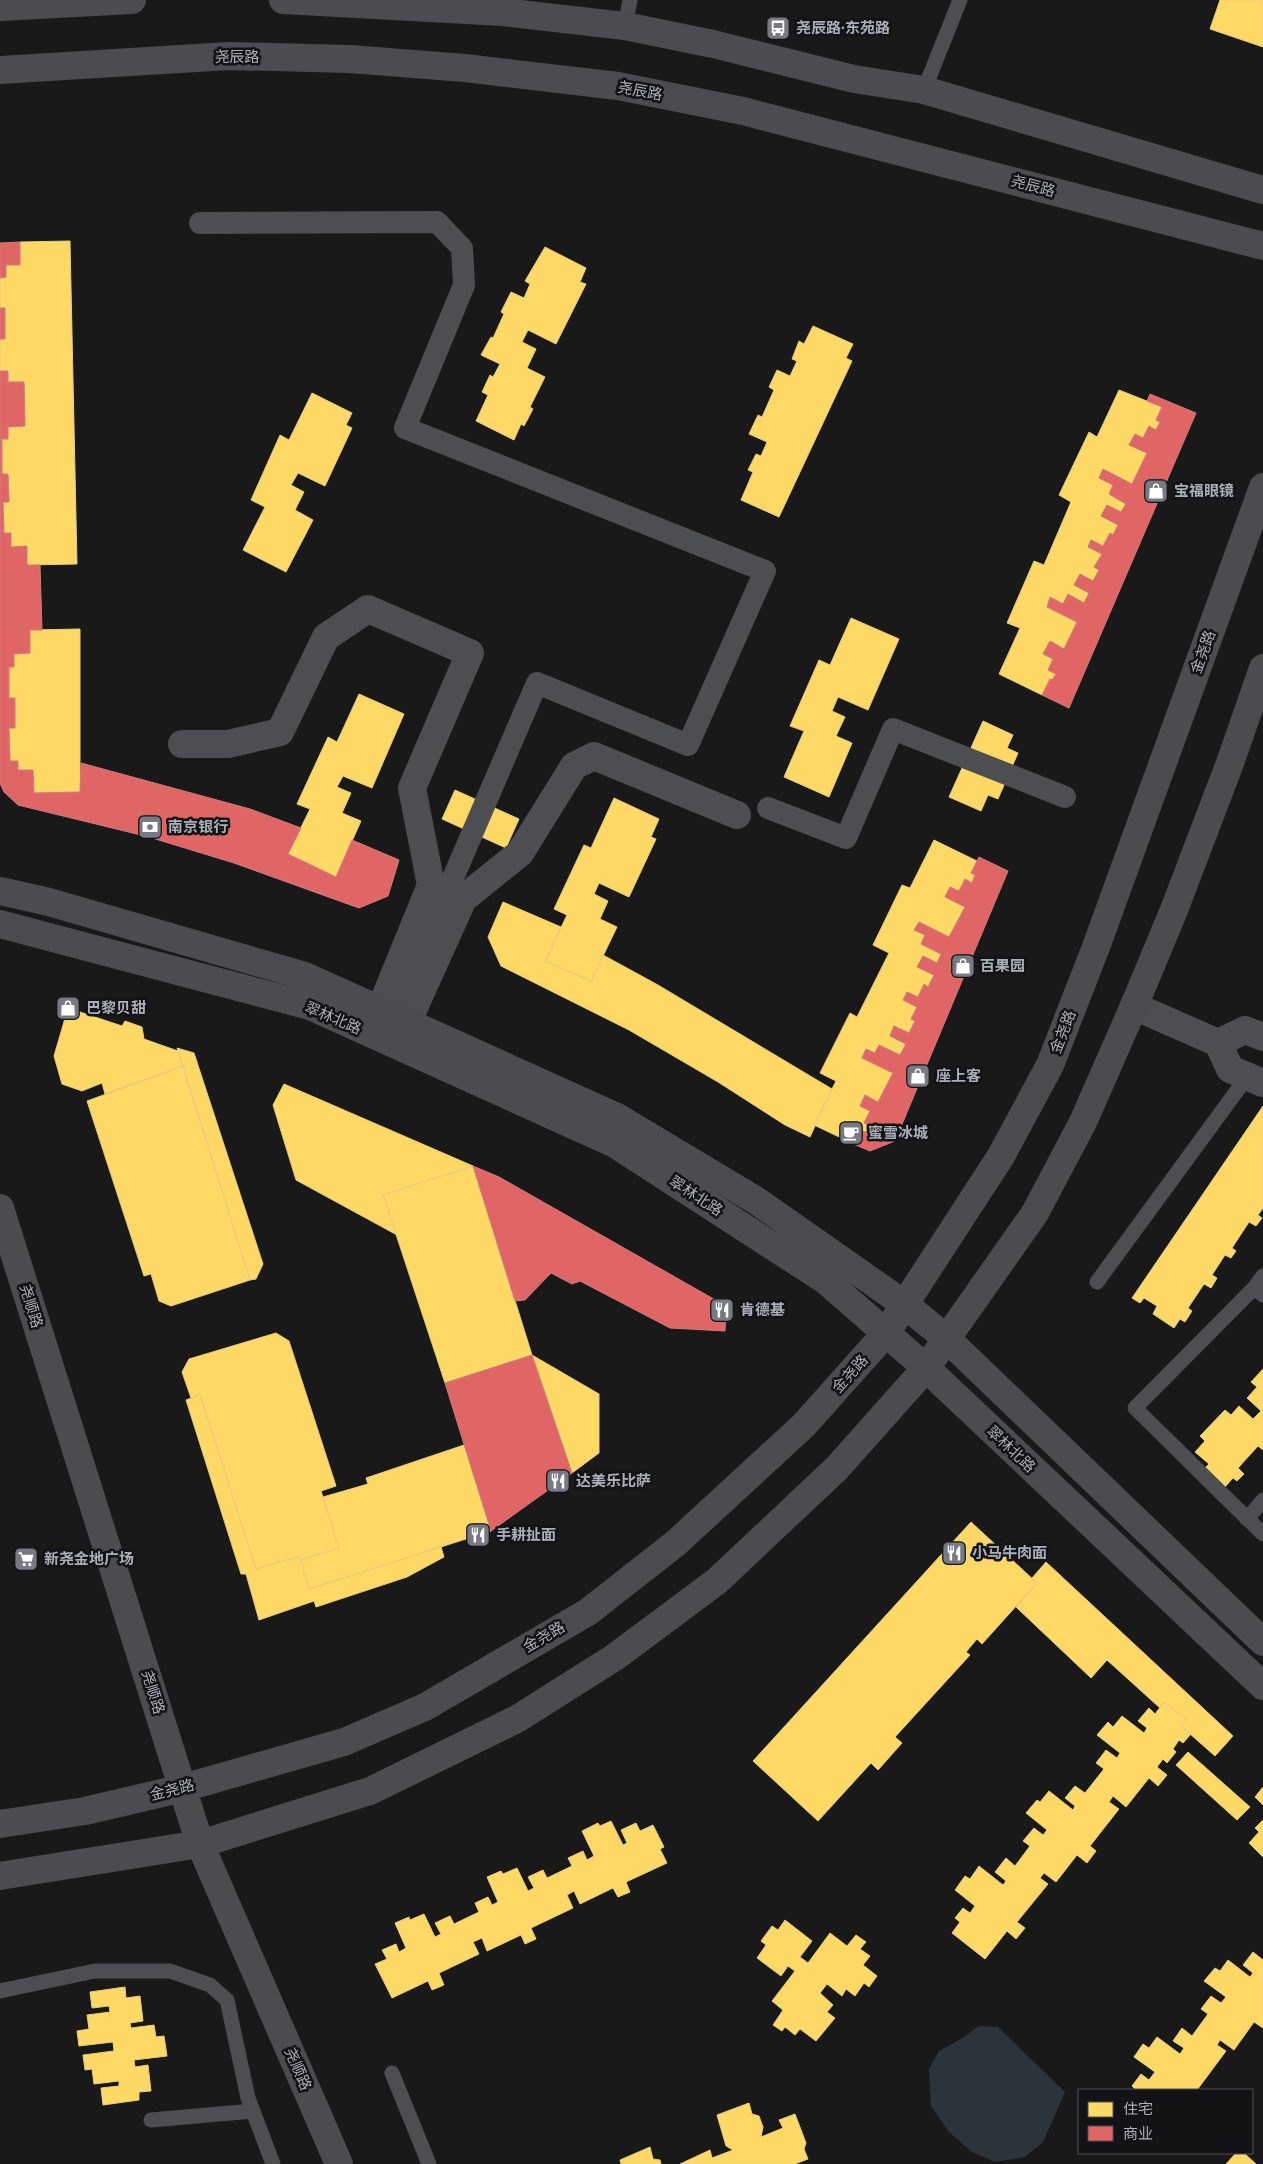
<svg xmlns="http://www.w3.org/2000/svg" width="1263" height="2164" viewBox="0 0 1263 2164" font-family="Figtree,'Noto Sans SC',sans-serif">
	<style>
		.water { fill: #2b343b }
		.homes { fill: #ffd966; stroke: #e6cc7f }
		.shops { fill: #e06666; stroke: #d07c7f }
		.lines { fill: none; stroke-linecap: round; stroke-linejoin: round }
		.service { stroke: #4d4e52; stroke-width: 15 }
		.pedestrian { stroke: #4d4e52; stroke-width: 22 }
		.minor { stroke: #4d4e52; stroke-width: 28 }
		.secondary { stroke: #4c4c50; stroke-width: 28 }
		.labels { text-anchor: middle; dominant-baseline: central; stroke-width: 5; stroke-linejoin: round; paint-order: stroke }
		.poi-label { font-size: 15px; font-weight: bold; fill: #aaafba; stroke: #131315; text-anchor: start }
		.street-label { font-size: 15px; fill: #aaafba; stroke: #131315 }
	</style>
	<rect width="100%" height="100%" fill="#191919"/>
	<path class="water" d="M979 2026 998 2027 1065 2092 1043 2142 1025 2157 995 2162 972 2152 949 2132 931 2106 929 2069 939 2051 961 2039Z"/>
	<path class="homes" d="M1220 0H1263V47L1210 29Z
		M70 241 77 564 27 565V546L11 547V533H4L3 502H9L8 474H2V439H8V427L25 426 24 382H8V371H0V339H5V308H0V278L6 277V265H20V242Z
		M545 247 586 268 580 282 586 284 556 344 528 330 522 342 536 349 527 368 545 377 530 407 533 409 524 426 521 424 514 440 476 421 488 395 482 392 490 375 493 377 500 364 481 355 491 337 493 338 504 314 501 312 511 292 524 298 530 284 525 281Z
		M813 326 853 344 846 358 852 361 779 517 741 500 753 472 748 470 756 454 761 456 767 442 749 434 758 415 762 417 774 390 769 387 777 370 790 376 797 361 792 359 799 341 804 344Z
		M1119 390 1162 407 1156 420 1160 422 1156 430 1149 426 1143 438 1135 434 1129 445 1147 453 1132 484 1103 469 1099 478 1113 485 1109 494 1126 504 1121 512 1107 505 1101 516 1118 525 1113 535 1110 533 1103 546 1091 540 1088 547 1102 554 1094 567 1099 570 1093 581 1080 574 1074 585 1089 593 1084 603 1068 594 1063 604 1050 597 1047 607 1077 622 1064 649 1050 641 1043 654 1053 659 1048 670 1056 674 1052 680 1050 679 1042 695 999 674 1020 628 1007 623 1034 561 1044 565 1071 502 1059 495 1089 432 1097 437Z
		M312 393 352 413 346 425 352 428 325 486 298 473 291 485 304 492 295 510 313 520 286 572 243 550 265 507 251 500 280 435 289 440Z
		M851 618 899 639 868 710 838 697 832 711 845 717 836 736 852 743 829 797 784 777 804 731 790 726 819 660 830 665Z
		M80 629V792L34 793 33 770H18V761H10L9 728H15V698H9V667H14V654L30 653V630Z
		M359 694 404 714 372 788 343 776 337 787 351 793 342 813 361 821 336 877 288 854 310 809 297 804 328 737 337 742Z
		M983 721 1013 735 1007 748 1018 753 998 799 988 795 981 811 949 797Z
		M455 790 519 819 506 848 442 819Z
		M614 798 659 819 651 837 656 839 629 897 599 883 594 894 608 901 600 919 617 927 591 981 545 961 567 915 554 909 584 845 591 848Z
		M934 840 977 861 971 873 975 875 972 883 965 879 959 891 950 887 945 897 965 907 949 937 919 922 914 930 925 935 921 944 941 954 937 963 923 956 917 967 934 975 928 987 924 984 918 997 907 992 903 1000 917 1007 911 1019 915 1021 909 1033 894 1026 890 1036 906 1044 900 1055 879 1045 875 1053 866 1049 862 1058 893 1073 878 1102 865 1095 860 1106 870 1111 864 1123 872 1127 868 1133 863 1131 856 1145 814 1125 836 1081 820 1073 850 1013 857 1017 889 953 873 945 902 885 910 888Z
		M503 902 561 927 545 961 591 981 603 955 658 985 832 1089 810 1137 785 1125 718 1082 629 1030 501 966 488 937Z
		M68 1008 122 1026 125 1021 142 1027 144 1039 178 1051 183 1066 105 1094 102 1083 82 1091 62 1084 54 1056Z
		M177 1048 194 1053 263 1264 256 1279 250 1280Z
		M183 1066 250 1280 171 1306 159 1301 151 1274 144 1276 87 1101Z
		M284 1084 473 1166 383 1195 397 1235 296 1180 273 1105Z
		M1263 1106V1208L1258 1215 1262 1218 1256 1226 1249 1222 1232 1248 1236 1251 1231 1258 1225 1255 1212 1275 1217 1278 1211 1288 1204 1284 1188 1308 1192 1311 1185 1322 1180 1319 1174 1328 1153 1314 1157 1306 1144 1298 1140 1303 1132 1298Z
		M473 1166 532 1355 445 1383 383 1195Z
		M276 1333 289 1341 336 1486 321 1491 339 1548 301 1560 300 1556 256 1569 200 1395 191 1398 182 1372 189 1359Z
		M532 1355 599 1394V1453L572 1473Z
		M1263 1369V1450L1258 1446 1238 1468 1244 1474 1237 1481 1233 1478 1224 1488 1203 1470 1209 1464 1195 1452 1205 1441 1200 1436 1225 1410 1231 1415 1239 1406 1253 1419 1261 1411 1247 1398 1257 1387 1251 1382Z
		M200 1395 256 1569 300 1556 309 1589 441 1547 444 1557 407 1577 316 1607 314 1601 259 1620 246 1574H241L186 1400Z
		M464 1445 491 1531 309 1589 301 1560 339 1548 323 1497 368 1484 366 1478Z
		M971 1522 1037 1583 982 1644 977 1639 966 1652 970 1655 895 1737 902 1743 878 1770 871 1763 818 1821 753 1761Z
		M1046 1562 1233 1736 1215 1756 1181 1726 1186 1719 1164 1702 1160 1708 1107 1660 1091 1678 1016 1607 1037 1583 1032 1578Z
		M1164 1702 1186 1719 1181 1726 1191 1734 1183 1743 1179 1740 1173 1749 1176 1752 1167 1763 1163 1759 1157 1767 1167 1775 1158 1786 1149 1778 1126 1807 1113 1796 1109 1802 1119 1809 1090 1846 1096 1851 1087 1863 1077 1855 1056 1882 1044 1873 1040 1878 1048 1884 1017 1922 1025 1928 1016 1939 1007 1931 985 1959 952 1933 960 1922 955 1918 963 1908 970 1913 975 1906 955 1890 965 1876 970 1879 979 1866 1003 1885 1006 1881 995 1872 1006 1858 1015 1866 1030 1846 1023 1841 1034 1828 1043 1835 1047 1830 1026 1813 1037 1800 1040 1802 1049 1791 1073 1810 1075 1806 1065 1798 1075 1786 1085 1793 1104 1769 1096 1763 1106 1750 1117 1758 1120 1753 1097 1735 1108 1722 1113 1727 1122 1716 1144 1733 1147 1728 1138 1721 1149 1708 1155 1714Z
		M1188 1752 1250 1807 1237 1820 1176 1765Z
		M1263 1787V1805L1255 1797Z
		M1263 1820V1857L1249 1843 1259 1832 1255 1828Z
		M611 1821 623 1845 627 1843 621 1830 636 1823 640 1831 653 1825 664 1847 660 1849 667 1863 626 1882 630 1892 618 1897 613 1888 580 1904 574 1891 567 1895 573 1908 531 1928 536 1939 525 1944 521 1935 487 1951 482 1938 473 1942 479 1954 439 1973 444 1985 432 1990 428 1981 392 1998 375 1964 387 1959 382 1950 396 1944 399 1952 406 1948 395 1923 409 1917 410 1920 424 1914 435 1937 441 1934 435 1923 450 1916 454 1924 479 1912 475 1903 488 1897 492 1905 498 1902 487 1877 501 1871 503 1874 517 1868 528 1891 534 1888 528 1877 543 1870 547 1878 572 1866 568 1858 583 1851 587 1860 594 1856 582 1831 598 1823 600 1826Z
		M785 1920 812 1941 800 1957 808 1963 830 1933 847 1946 856 1935 866 1942 860 1949 870 1956 863 1965 877 1976 869 1987 864 1983 855 1996 846 1989 842 1996 827 1984 820 1993 833 2005 827 2012 835 2018 816 2041 800 2029 795 2035 785 2027 782 2031 773 2025 783 2010 772 2001 795 1971 788 1966 781 1976 757 1958 766 1945 761 1941 772 1926 778 1930Z
		M1253 1952 1263 1960V2028L1254 2022 1234 2050 1220 2040 1217 2045 1226 2051 1197 2090H1136L1132 2086 1141 2074 1149 2080 1155 2072 1134 2057 1143 2044 1149 2048 1157 2037 1180 2054 1184 2048 1173 2041 1182 2028 1192 2036 1208 2014 1201 2009 1211 1996 1221 2003 1226 1997 1204 1981 1215 1968 1220 1971 1228 1960 1250 1977 1253 1973 1243 1965Z
		M125 1987 126 1998 140 1996 143 2021 130 2023 131 2028 154 2025 156 2037 164 2036 167 2056 134 2060 135 2067 148 2065 151 2091 139 2092V2100L103 2105 101 2088 119 2086V2081L94 2084 92 2069 85 2070 83 2055 114 2051 113 2042 79 2046 77 2031 89 2029 87 2015 110 2012 109 2006 92 2008 90 1992Z
		M749 2103 752 2114 759 2116 763 2127 761 2137 783 2128 779 2120 795 2114 806 2143 804 2149 808 2159 795 2164H680L710 2150 712 2158 733 2150 726 2146 717 2115Z
		M650 2147 653 2159 660 2160 661 2164H621L620 2160Z
		M1236 2153H1244L1256 2164H1226Z"/>
	<path class="shops" d="M20 242V265H6V277L0 278V243Z
		M0 308H5V339H0Z
		M0 371H8V382H24L25 426 8 427V439H2V474H8L9 502H3L4 533H11V547L27 546V565H40L42 630H30V653L14 654V667H9V698H15V728H9L10 761H18V770H33L34 793 80 792 81 763 250 809 301 828 288 854 336 877 352 840 399 860 388 896 359 908 234 863 149 837 18 805 4 792 0 783Z
		M1150 394 1196 413 1069 708 1042 695 1050 679 1052 680 1056 674 1048 670 1053 659 1043 654 1050 641 1064 649 1077 622 1047 607 1050 597 1063 604 1068 594 1084 603 1089 593 1074 585 1080 574 1093 581 1099 570 1094 567 1102 554 1088 547 1091 540 1103 546 1110 533 1113 535 1118 525 1101 516 1107 505 1121 512 1126 504 1109 494 1113 485 1099 478 1103 469 1132 484 1147 453 1129 445 1135 434 1143 438 1149 426 1156 430 1160 422 1156 420 1162 407 1147 401Z
		M979 857 1008 871 895 1141 870 1151 856 1145 863 1131 868 1133 872 1127 864 1123 870 1111 860 1106 865 1095 878 1102 893 1073 862 1058 866 1049 875 1053 879 1045 900 1055 906 1044 890 1036 894 1026 909 1033 915 1021 911 1019 917 1007 903 1000 907 992 918 997 924 984 928 987 934 975 917 967 923 956 937 963 941 954 921 944 925 935 914 930 919 922 949 937 965 907 945 897 950 887 959 891 965 879 972 883 975 875 971 873Z
		M473 1166 499 1177 726 1306 725 1331 670 1328 580 1281 572 1284 551 1273 525 1300 515 1301Z
		M532 1355 572 1473 491 1531 445 1383Z"/>
	<g class="lines">
		<path class="service" d="M625 26 630 0
			M924 90 960 0
			M1263 1276 1254 1288 1263 1295
			M1097 1282 1247 1077
			M1254 1288 1135 1408 1263 1534
			M1247 1519 1263 1500
			M0 1991 95 1971H170L210 1985 227 2000 248 2098 273 2164
			M392 2073 429 2164
			M151 2120 253 2111"/>
		<path class="pedestrian" d="M200 223 437 222 462 248 464 285 405 428 765 571 688 745 537 683 393 1017
			M768 808 846 838 893 729 1065 797"/>
		<path class="minor" d="M182 744H228L280 732 326 637 368 609 470 653 412 788 431 885 380 1010
			M1134 1006 1218 1043 1230 1069 1263 1083
			M407 1023 463 899 520 853 574 766 594 756 737 815
			M1218 1043 1245 1030 1263 1037"/>
		<path class="secondary" d="M283 0 503 12 625 26 713 44 854 79 924 90 1263 190
			M0 7 132 0
			M0 70 229 56 350 59 465 68 618 86 743 111 1263 246
			M0 891 49 902 305 976 617 1117 757 1201 904 1304 946 1338 1263 1642
			M0 924 310 1006 615 1144 825 1280 926 1368 1263 1686
			M0 1208 200 1844 339 2164
			M0 1824 85 1811 183 1788 344 1742 425 1707 588 1612 676 1543 804 1425 886 1333 1001 1156 1050 1065 1096 947 1263 487
			M0 1876 200 1844 370 1791 517 1719 615 1657 717 1581 837 1468 926 1368 1035 1213 1083 1122 1134 1006 1174 910 1230 763 1263 668"/>
	</g>
	<defs>
		<g id="bus-square" transform="scale(1.25)"><rect x="-9" y="-9" width="18" height="18" rx="4" fill="#777a82" stroke="#131315"/><path d="M-5-6H5V4H4V6H2V4H-2V6H-4V4H-5ZM-3.5-4V0h7V-4ZM-3.5 1.2v1.5H-2V1.2ZM2 1.2v1.5H3.5V1.2Z" fill="#fff"/></g>
		<g id="shop-square" transform="scale(1.25)"><rect x="-9" y="-9" width="18" height="18" rx="4" fill="#777a82" stroke="#131315"/><path d="M-5-2.5h2.3a2.7 3.5 0 0 1 5.4 0H5L5.5 6h-11ZM-1.5-2.5h3a1.5 2.3 0 0 0-3 0Z" fill="#fff"/></g>
		<g id="bank-square" transform="scale(1.25)"><rect x="-9" y="-9" width="18" height="18" rx="4" fill="#777a82" stroke="#131315"/><path d="M-6-4H6V4H-6ZM0-2.3a2.3 2.3 0 1 0 0 4.6a2.3 2.3 0 1 0 0-4.6Z" fill="#fff"/></g>
		<g id="cafe-square" transform="scale(1.25)"><rect x="-9" y="-9" width="18" height="18" rx="4" fill="#777a82" stroke="#131315"/><path d="M-5.5-4.5H6V0H3Q3 3.5 0 3.5H-2.5Q-5.5 3.5-5.5 0ZM3-3.2v2h1.7v-2ZM-6 4.5H4V6H-6Z" fill="#fff"/></g>
		<g id="restaurant-square" transform="scale(1.25)"><rect x="-9" y="-9" width="18" height="18" rx="4" fill="#777a82" stroke="#131315"/><path d="M-5-6h1v4h1v-4h1v4h1v-4h1v5L-1.5 .5V6h-2V.5L-5-1ZM5-6V6H3V1.5H1.5Q1.5-4 5-6Z" fill="#fff"/></g>
		<g id="supermarket-square" transform="scale(1.25)"><rect x="-9" y="-9" width="18" height="18" rx="4" fill="#777a82" stroke="#131315"/><path d="M-6-5.5h2.5l.6 2H6L4.5 2H-2.5L-4.4-4H-6ZM-1.5 3.2a1.3 1.3 0 1 0 .1 0ZM3 3.2a1.3 1.3 0 1 0 .1 0Z" fill="#fff"/></g>
	</defs>
	<g fill-rule="evenodd">
		<use href="#bus-square" x="778" y="28"/>
		<use href="#shop-square" x="1156" y="491"/>
		<use href="#bank-square" x="150" y="827"/>
		<use href="#shop-square" x="963" y="966"/>
		<use href="#shop-square" x="68" y="1008"/>
		<use href="#shop-square" x="918" y="1076"/>
		<use href="#cafe-square" x="851" y="1133"/>
		<use href="#restaurant-square" x="722" y="1310"/>
		<use href="#restaurant-square" x="558" y="1481"/>
		<use href="#restaurant-square" x="478" y="1535"/>
		<use href="#restaurant-square" x="954" y="1553"/>
		<use href="#supermarket-square" x="26" y="1559"/>
	</g>
	<g class="labels">
		<g class="poi-label">
			<text x="796" y="28">尧辰路·东苑路</text>
			<text x="1174" y="491">宝福眼镜</text>
			<text x="168" y="827">南京银行</text>
			<text x="980" y="966">百果园</text>
			<text x="86" y="1008">巴黎贝甜</text>
			<text x="936" y="1076">座上客</text>
			<text x="868" y="1133">蜜雪冰城</text>
			<text x="740" y="1310">肯德基</text>
			<text x="576" y="1481">达美乐比萨</text>
			<text x="496" y="1535">手耕扯面</text>
			<text x="972" y="1553">小马牛肉面</text>
			<text x="44" y="1559">新尧金地广场</text>
		</g>
		<g class="street-label">
			<text x="237" y="57">尧辰路</text>
			<text transform="translate(640 91) rotate(11)">尧辰路</text>
			<text transform="translate(1033 186) rotate(15)">尧辰路</text>
			<text transform="translate(1203 652) rotate(-70)">金尧路</text>
			<text transform="translate(333 1018) rotate(23)">翠林北路</text>
			<text transform="translate(1063 1032) rotate(-69)">金尧路</text>
			<text transform="translate(696 1196) rotate(33)">翠林北路</text>
			<text transform="translate(31 1306) rotate(73)">尧顺路</text>
			<text transform="translate(850 1374) rotate(-48)">金尧路</text>
			<text transform="translate(1011 1449) rotate(43)">翠林北路</text>
			<text transform="translate(544 1637) rotate(-30)">金尧路</text>
			<text transform="translate(153 1692) rotate(73)">尧顺路</text>
			<text transform="translate(172 1790) rotate(-14)">金尧路</text>
			<text transform="translate(298 2069) rotate(67)">尧顺路</text>
		</g>
	</g>
	<rect x="1078" y="2089" width="175" height="65" fill="#131315" stroke="#4f5157"/>
	<rect x="1088" y="2102" width="25" height="15" fill="#ffd966" stroke="#4f5157"/>
	<text x="1123" y="2114" font-size="15" fill="#aaafba">住宅</text>
	<rect x="1088" y="2126" width="25" height="15" fill="#e06666" stroke="#4f5157"/>
	<text x="1123" y="2139" font-size="15" fill="#aaafba">商业</text>
</svg>
